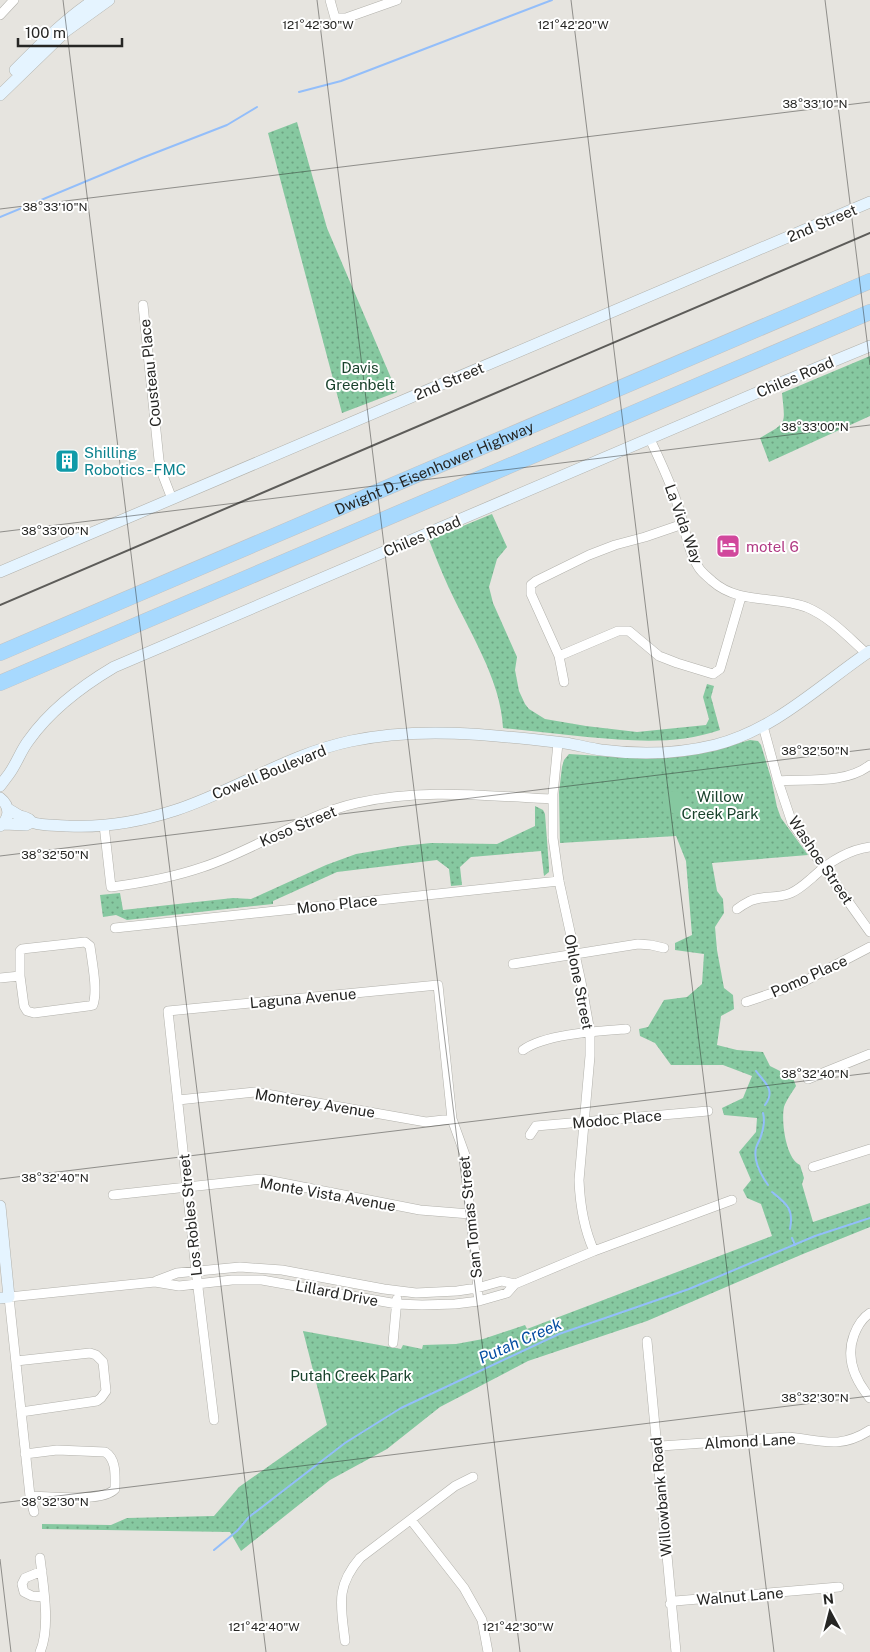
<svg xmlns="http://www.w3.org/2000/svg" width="870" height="1652" viewBox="0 0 870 1652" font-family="'Public Sans',sans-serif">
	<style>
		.grass { fill: url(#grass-dots) }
		.garden { fill: #86c8a0 }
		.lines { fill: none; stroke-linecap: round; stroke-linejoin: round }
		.stream { stroke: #93befa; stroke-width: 2 }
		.street-casing { stroke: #b2b1ab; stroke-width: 10 }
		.secondary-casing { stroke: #b2b1ab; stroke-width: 12 }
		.highway-casing { stroke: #c2c2c2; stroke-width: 16 }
		.street { stroke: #fff; stroke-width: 9 }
		.secondary { stroke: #e5f4ff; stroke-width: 11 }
		.highway { stroke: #a7d9fe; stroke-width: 15 }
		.rail { stroke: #5d5c59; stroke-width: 2 }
		.ticks { fill: none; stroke: #262624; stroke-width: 1; stroke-opacity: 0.45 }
		.labels { text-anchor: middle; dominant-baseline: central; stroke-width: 4; stroke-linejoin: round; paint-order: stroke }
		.street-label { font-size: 15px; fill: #262624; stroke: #fff }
		.park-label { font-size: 15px; fill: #19422c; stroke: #fff }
		.culture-label { font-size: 15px; fill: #0d838f; stroke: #fff; text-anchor: start }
		.hotel-label { font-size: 15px; fill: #b23c85; stroke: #fff; text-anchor: start }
		.water-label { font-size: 16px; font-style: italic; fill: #034da2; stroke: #fff }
		.ticks-label { font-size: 12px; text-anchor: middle; fill: #262624; stroke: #fff; stroke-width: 4; stroke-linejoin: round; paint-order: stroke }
	</style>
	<defs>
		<pattern id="grass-dots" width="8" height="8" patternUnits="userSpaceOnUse" patternTransform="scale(1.25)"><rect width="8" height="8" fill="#86c8a0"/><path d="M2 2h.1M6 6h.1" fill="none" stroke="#6da282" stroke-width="1.8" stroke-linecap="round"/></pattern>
	</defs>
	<rect width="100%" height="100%" fill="#e6e4df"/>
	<path class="grass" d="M297 122 327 228 397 392 342 413 268 133Z
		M870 356V416L769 462 760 438C788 422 785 425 782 393Z
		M492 514 507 547 497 559 489 587 493 603 517 657 515 670 519 691 525 704 529 709 545 719 586 726 637 732 706 725 709 719 703 697 707 684 714 686 711 697 720 730C677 745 632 741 587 737 559 734 531 731 503 728 501 679 468 630 448 586 441 571 435 555 429 540Z
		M750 740 758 741 761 745 771 778 777 807 781 818 808 855 712 863 717 891 723 899 724 913 715 927 717 950 724 988 733 995 734 1009 721 1016 717 1045 737 1050 763 1052 770 1066 790 1076 792 1075 796 1086C792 1092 786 1101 784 1107 781 1122 786 1159 800 1165L804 1178 802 1184 813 1222 870 1203V1227L803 1254 647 1321 528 1361 440 1407 387 1449 330 1480 241 1551 230 1532 42 1529V1524L111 1525 127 1518 214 1516 239 1487 327 1425 303 1331 401 1349 403 1345 422 1349 423 1345 456 1344 483 1339 525 1325 527 1329 772 1236 761 1204 747 1198 743 1190 751 1180 739 1152 756 1132 757 1118 724 1115 722 1108 743 1098 752 1076 723 1065H671L655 1043 640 1036 639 1029 648 1027 664 1000 687 997 702 984 704 954 675 950V943L692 935 686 861 676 836 560 843 559 792 562 767 564 760 569 754 631 758 732 745Z
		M535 806 543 810 545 814 549 867V872L544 876 541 851 471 857 460 867 462 885 451 886 449 869 437 860 337 872 273 901V904L127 920 116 915 103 917 100 895 120 893 123 910 233 898 251 899 326 865 356 854 403 846 431 843 497 844 535 826Z"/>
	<path class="garden" d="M663 802a11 11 0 1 1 22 0a11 11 0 1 1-22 0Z"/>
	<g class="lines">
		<path class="stream" d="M299 92 341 81 552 0
			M0 217 142 158 227 125 257 107
			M756 1071C765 1083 776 1090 765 1105
			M763 1113C765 1120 763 1130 761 1136 760 1140 757 1144 756 1148 753 1161 761 1175 768 1185
			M772 1192C787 1204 794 1209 790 1229
			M792 1238 795 1245
			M214 1550 237 1531 249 1517 345 1443 401 1408 559 1334 689 1289 815 1236 870 1218"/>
		<g class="street-casing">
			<path id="street" d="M330 0 335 18H346L397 0
				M0 15 14 0
				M143 305 159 460 162 473 172 499
				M650 439C660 461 671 483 678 506 685 526 687 550 699 568 702 573 708 577 712 581 739 605 775 595 806 607 830 617 847 636 866 653
				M559 656 618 631H629L659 656 677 663 713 674 720 669 741 597
				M564 682 559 656 531 594V585L536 581 589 555 615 545 645 537 683 524
				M763 726 778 781 792 823 870 932
				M558 743 553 794V838L559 881 581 982 590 1032V1056L579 1180C580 1205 584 1229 594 1251
				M778 781C807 779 846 784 870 765
				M104 825 111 887C142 883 174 877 203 867 255 850 304 815 357 803 421 788 488 796 552 799
				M737 909C741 906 746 903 750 901 763 895 778 899 791 893 800 889 806 883 813 877 829 862 848 850 870 847
				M115 928 559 881
				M513 964 638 944 651 945 664 948
				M0 978 20 976 24 1006 27 1011 34 1013 88 1006 93 1005C98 990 92 962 90 946L85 942 22 949 20 951V976
				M746 1002 799 984 870 947
				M523 1050C544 1034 599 1031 626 1029
				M808 1079 870 1054
				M178 1100 255 1092 426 1122 452 1119
				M530 1135 536 1126 708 1111
				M813 1167 870 1149
				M113 1195 262 1179 420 1210 470 1214
				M156 1281 177 1273 240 1267 282 1270 384 1289 416 1293 457 1291 477 1288 502 1281 515 1284
				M870 1313C862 1318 857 1327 854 1335 845 1359 855 1380 870 1398
				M647 1341 676 1652
				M393 1343 397 1299
				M16 1361 90 1353 96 1355 103 1362 106 1391 101 1398 97 1401 21 1412
				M214 1420 196 1271 168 1011 438 985 452 1119 465 1155 470 1214 478 1277 477 1288 479 1301
				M657 1449 661 1446 788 1437C821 1440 839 1450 870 1430
				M25 1454 57 1450 105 1452C117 1459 115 1477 115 1489 102 1503 49 1496 30 1496
				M34 1512 30 1496 9 1297 155 1282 179 1286 232 1280H262L397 1304 422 1305 455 1304 479 1301 507 1293 515 1284 594 1251 732 1200
				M411 1520 464 1588 482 1620 488 1652
				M42 1571 25 1578 22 1584 24 1592 32 1596 44 1597
				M670 1604 675 1601 839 1587
				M345 1641C341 1606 335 1587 360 1558L455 1486 473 1477
				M40 1652C51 1627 43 1584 40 1558"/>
		</g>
		<g class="secondary-casing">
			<path id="secondary" d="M15 70C40 45 64 20 94 0
				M0 95 66 31 109 0
				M0 572 870 202
				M0 786C3 782 6 778 9 774 17 763 21 750 29 740 51 709 82 686 114 667L773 386 870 346
				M0 798C10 806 11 818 0 826
				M8 809C12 811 16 814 20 816 23 817 26 817 28 819 30 819 30 821 32 822 39 826 59 825 68 826 104 828 142 821 176 810 236 790 289 754 351 741 421 726 494 735 565 743 577 745 589 748 601 750 639 755 678 754 715 745 775 730 820 685 870 651
				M4 824 26 825 32 822
				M0 1206 9 1297 0 1298"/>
		</g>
		<g class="highway-casing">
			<g id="highway">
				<path id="s1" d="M0 653 870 281"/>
				<path d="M0 683 870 312"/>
			</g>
		</g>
		<use href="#street" class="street"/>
		<use href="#secondary" class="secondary"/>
		<use href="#highway" class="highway"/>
		<path class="rail" d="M0 605 870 233"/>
	</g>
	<path class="ticks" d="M63 0 266 1652M317 0 520 1652M571 0 774 1652M825 0 870 365M0 209 870 102M0 532 870 425M0 856 870 749M0 1179 870 1073M0 1503 870 1396M0 1559 11 1652"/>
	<defs>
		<g id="building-square" transform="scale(1.25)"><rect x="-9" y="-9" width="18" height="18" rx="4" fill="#0f9aa8" stroke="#fff"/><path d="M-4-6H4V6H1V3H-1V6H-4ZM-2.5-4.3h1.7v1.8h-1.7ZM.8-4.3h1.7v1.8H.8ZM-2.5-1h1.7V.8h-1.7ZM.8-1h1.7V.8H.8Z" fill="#fff"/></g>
		<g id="hotel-square" transform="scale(1.25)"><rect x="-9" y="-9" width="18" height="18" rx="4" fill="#d1479c" stroke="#fff"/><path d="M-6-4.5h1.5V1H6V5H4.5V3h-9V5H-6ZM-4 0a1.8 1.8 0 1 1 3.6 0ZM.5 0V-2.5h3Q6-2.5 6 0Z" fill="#fff"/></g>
	</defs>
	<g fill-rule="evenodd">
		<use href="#building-square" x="67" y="461"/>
		<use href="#hotel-square" x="728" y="546"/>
	</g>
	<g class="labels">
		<g class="street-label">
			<text transform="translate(822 223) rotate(-23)">2nd Street</text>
			<text transform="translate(150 373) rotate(-96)">Cousteau Place</text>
			<text transform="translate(795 377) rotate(-23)">Chiles Road</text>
			<text transform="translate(449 381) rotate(-23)">2nd Street</text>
			<text stroke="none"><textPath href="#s1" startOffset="472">Dwight D. Eisenhower Highway</textPath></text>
			<text transform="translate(684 524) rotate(70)">La Vida Way</text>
			<text transform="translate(422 536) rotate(-23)">Chiles Road</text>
			<text transform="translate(269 772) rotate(-22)">Cowell Boulevard</text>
			<text transform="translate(298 826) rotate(-23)">Koso Street</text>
			<text transform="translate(821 860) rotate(56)">Washoe Street</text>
			<text transform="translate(337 904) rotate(-6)">Mono Place</text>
			<text transform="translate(809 976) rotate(-24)">Pomo Place</text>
			<text transform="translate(579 982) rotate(79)">Ohlone Street</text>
			<text transform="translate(303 998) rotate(-5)">Laguna Avenue</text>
			<text transform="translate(315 1103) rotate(9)">Monterey Avenue</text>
			<text transform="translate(617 1119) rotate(-5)">Modoc Place</text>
			<text transform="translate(328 1194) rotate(10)">Monte Vista Avenue</text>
			<text transform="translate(190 1215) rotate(-96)">Los Robles Street</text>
			<text transform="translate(470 1217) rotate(-96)">San Tomas Street</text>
			<text transform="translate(337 1293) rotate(11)">Lillard Drive</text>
			<text transform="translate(750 1441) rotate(-3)">Almond Lane</text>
			<text transform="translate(661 1497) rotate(-95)">Willowbank Road</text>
			<text transform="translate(740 1596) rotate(-5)">Walnut Lane</text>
		</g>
		<g class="park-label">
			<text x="360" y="367">Davis<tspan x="360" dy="17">Greenbelt</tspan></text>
			<text x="720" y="796">Willow<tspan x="720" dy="17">Creek Park</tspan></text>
			<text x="351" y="1375">Putah Creek Park</text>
		</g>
		<g class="culture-label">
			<text x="84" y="452">Shilling<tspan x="84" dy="17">Robotics - FMC</tspan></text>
		</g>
		<g class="hotel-label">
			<text x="746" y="546">motel 6</text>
		</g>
		<g class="water-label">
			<text transform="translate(520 1341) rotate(-24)">Putah Creek</text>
		</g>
	</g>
	<g class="ticks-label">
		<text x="318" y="29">121°42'30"W</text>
		<text x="573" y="29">121°42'20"W</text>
		<text x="815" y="108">38°33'10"N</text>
		<text x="55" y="211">38°33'10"N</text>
		<text x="815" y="431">38°33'00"N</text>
		<text x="55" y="535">38°33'00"N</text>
		<text x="815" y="755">38°32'50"N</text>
		<text x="55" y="859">38°32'50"N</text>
		<text x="815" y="1078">38°32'40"N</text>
		<text x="55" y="1182">38°32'40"N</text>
		<text x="815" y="1402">38°32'30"N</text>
		<text x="55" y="1506">38°32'30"N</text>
		<text x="264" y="1631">121°42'40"W</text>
		<text x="518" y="1631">121°42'30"W</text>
	</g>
	<g transform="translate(830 1612) rotate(353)" stroke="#ffffff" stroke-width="4" paint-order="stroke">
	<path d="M0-4L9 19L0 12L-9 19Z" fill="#262624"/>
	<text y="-8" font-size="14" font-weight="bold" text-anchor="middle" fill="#262624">N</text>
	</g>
	<path d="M18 38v8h104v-8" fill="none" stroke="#262624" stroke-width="2.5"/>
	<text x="25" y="38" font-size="15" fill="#262624" stroke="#ffffff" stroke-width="4" paint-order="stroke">100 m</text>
</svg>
